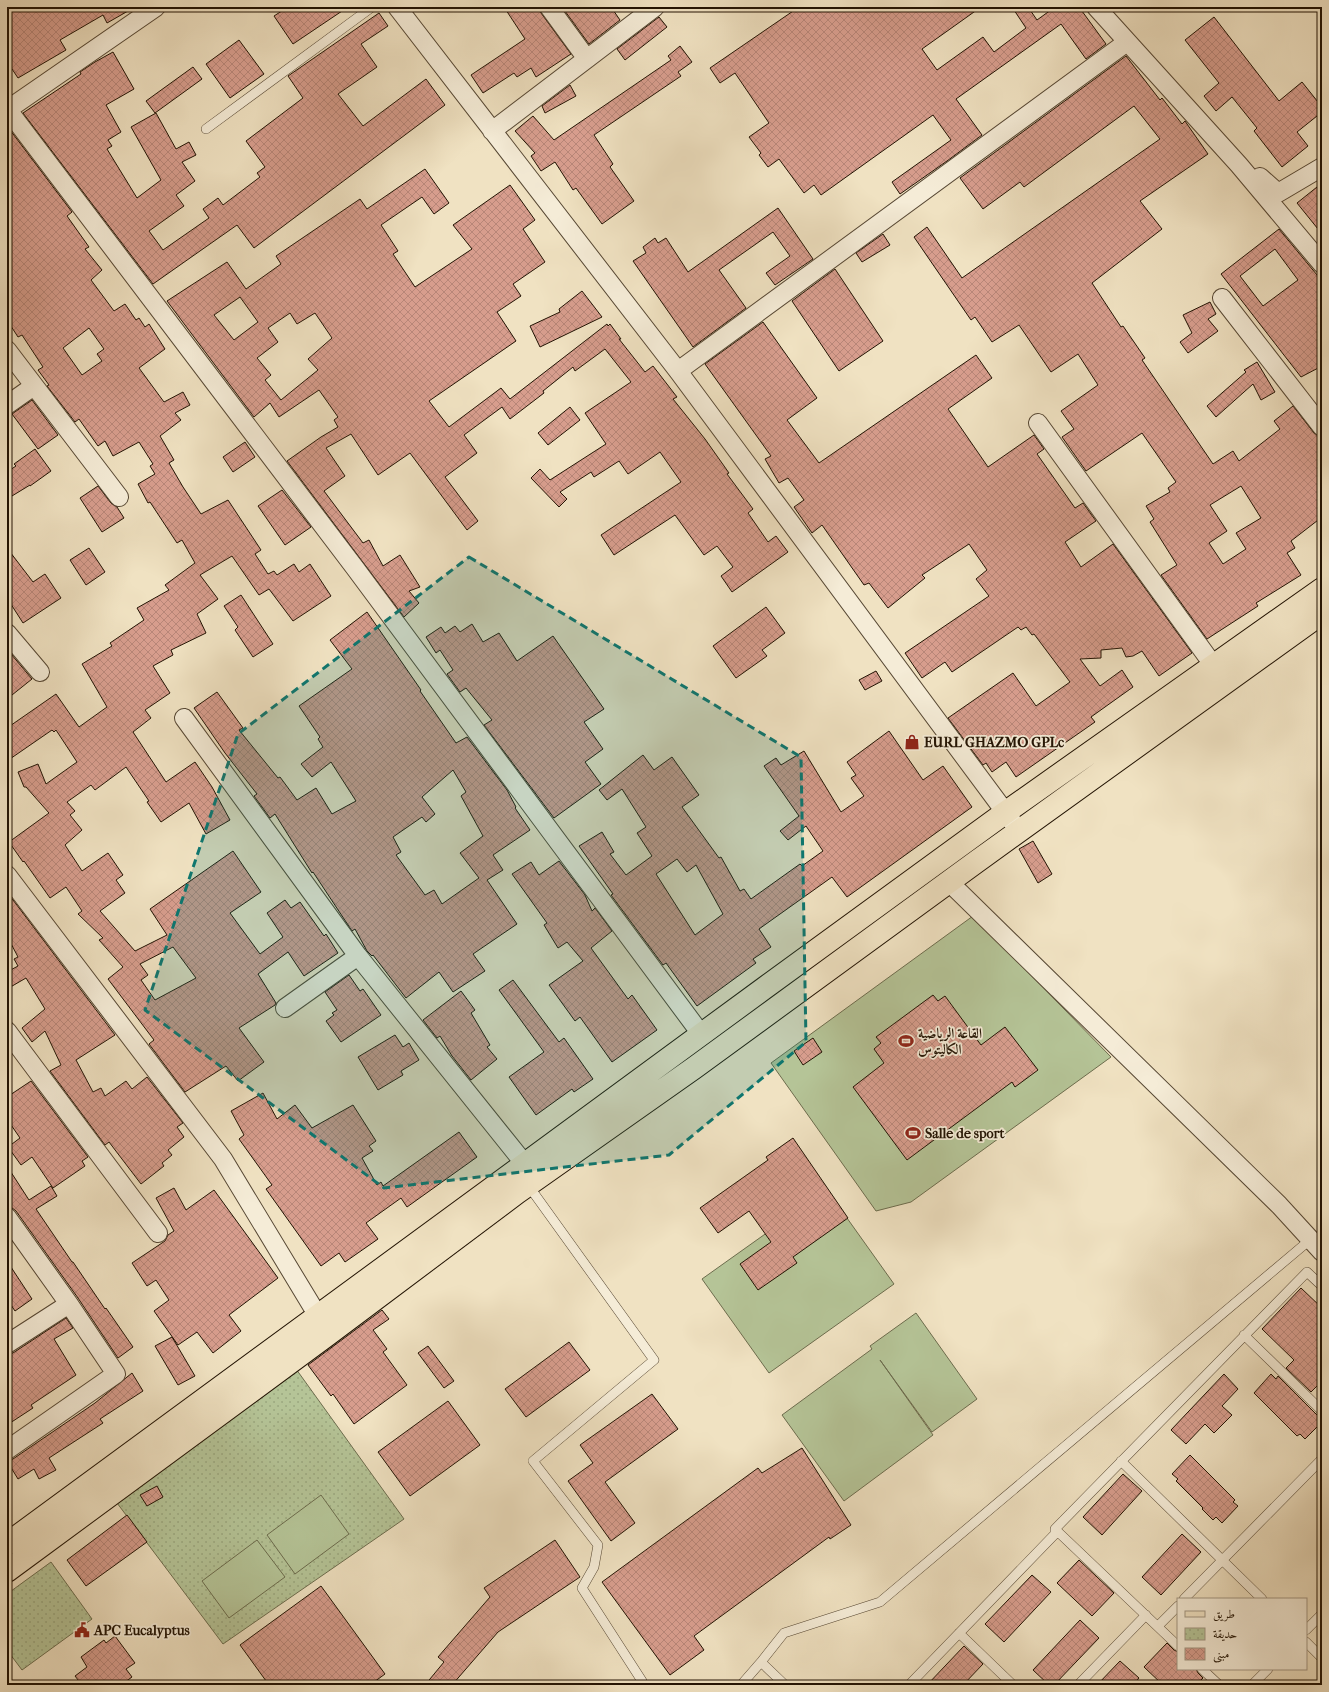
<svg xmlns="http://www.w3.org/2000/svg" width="1329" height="1692" viewBox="0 0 1329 1692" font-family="'IM FELL French Canon',Amiri,serif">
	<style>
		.park { fill: url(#park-dots); stroke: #6c6c4d }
		.pitch { fill: #b5c497; stroke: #6c6c4d }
		.building { fill: url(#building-cross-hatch); stroke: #221303; fill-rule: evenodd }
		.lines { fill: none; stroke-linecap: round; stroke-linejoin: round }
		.service-casing { stroke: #564733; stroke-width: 10 }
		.minor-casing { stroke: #564733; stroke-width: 20 }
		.primary-casing { stroke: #221303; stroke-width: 24 }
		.service { stroke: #f5ecd7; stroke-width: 9 }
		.minor { stroke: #f5ecd7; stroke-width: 18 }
		.primary { stroke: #f0e2c2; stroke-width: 22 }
		.marked { fill: #0f766e; fill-opacity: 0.2; stroke: #0f766e; stroke-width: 3; stroke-dasharray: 8 5; stroke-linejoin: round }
		.labels { text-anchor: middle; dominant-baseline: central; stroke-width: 3.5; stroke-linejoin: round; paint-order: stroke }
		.poi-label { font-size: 14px; font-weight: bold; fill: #221303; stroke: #f5ecd7; text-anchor: start }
	</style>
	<defs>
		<pattern id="park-dots" width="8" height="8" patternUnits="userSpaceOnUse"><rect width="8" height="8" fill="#b5c497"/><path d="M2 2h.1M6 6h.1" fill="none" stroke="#9ba880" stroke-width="1.8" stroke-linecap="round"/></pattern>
		<pattern id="building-cross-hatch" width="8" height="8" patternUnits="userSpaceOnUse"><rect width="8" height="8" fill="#d79d8d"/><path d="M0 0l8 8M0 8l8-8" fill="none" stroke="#b88678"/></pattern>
	</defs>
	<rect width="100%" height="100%" fill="#f0e2c2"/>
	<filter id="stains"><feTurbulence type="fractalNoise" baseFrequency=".005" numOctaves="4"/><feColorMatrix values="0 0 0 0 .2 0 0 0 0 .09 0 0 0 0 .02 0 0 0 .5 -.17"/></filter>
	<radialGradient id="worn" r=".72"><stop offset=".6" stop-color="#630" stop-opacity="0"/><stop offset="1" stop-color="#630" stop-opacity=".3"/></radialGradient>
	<path class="park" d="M291 1362 404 1519 223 1644 111 1495Z
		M51 1562 92 1619 22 1670 7 1650V1594Z"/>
	<path class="pitch" d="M973 916 1111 1057 911 1202 876 1211 771 1063Z
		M827 1190 894 1284 769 1373 702 1279Z
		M916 1313 977 1399 932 1432 880 1360 933 1435 844 1501 782 1415 872 1349 870 1346Z
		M321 1495 349 1534 295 1574 267 1535Z
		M257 1540 285 1577 229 1618 202 1581Z"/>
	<path class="building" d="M7 7H135L107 23 103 15 60 40 66 50 18 78 12 69 7 72Z
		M288 7H348L293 44 274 16Z
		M504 7H539L541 13 571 54 536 77 531 68 517 77 514 73 483 93 471 75 525 39Z
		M562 7H611L620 20 589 44Z
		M799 7H981L922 49 937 70 983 37 994 52 1026 28 1012 7H1028L1037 20 1055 7H1079L1106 44 1086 59 1061 24 956 99 982 135 947 161 900 194 892 182 951 140 933 115 821 195 814 185 804 193 779 159 768 167 759 155 761 153 749 137 769 123 735 73 720 83 710 68Z
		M379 13 388 26 361 44 377 67 338 94 363 126 426 79 445 105 254 248 237 225 153 284 23 113 81 74 80 72 95 62 113 52 134 89 106 105 121 132 108 140 112 146 107 149 137 198 161 180 131 127 156 113 176 149 189 142 196 155 182 162 195 181 176 195 184 206 149 231 163 250 209 218 203 209 218 198 223 205 260 177 257 173 265 167 246 141 303 98 288 76Z
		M659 17 667 27 625 60 617 49Z
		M1214 17 1279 101 1302 82 1322 107V112L1297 132 1308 146 1282 167 1254 131 1257 128 1232 97 1216 111 1204 96 1219 83 1185 40Z
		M239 40 264 74 230 98 206 64Z
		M680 46 692 62 678 72 681 76 594 135 613 164 610 167 634 201 602 224 576 188 573 190 555 162 541 171 531 156 535 153 515 131 533 116 554 140 671 60 668 56Z
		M1126 56 1160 100 1162 98 1182 124 1185 121 1187 124 1208 154 1140 201 1162 229 1092 283 1121 327 1123 326 1145 358 1142 360 1213 464 1233 451 1239 461 1280 429 1274 421 1293 406 1314 433 1322 438V517L1291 541 1295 548 1287 553 1301 575 1256 603 1258 606 1207 639 1161 575 1177 565 1150 522 1154 519 1146 506 1170 492 1168 488 1176 482 1142 433 1086 471 1062 437 1074 429 1061 411 1098 385 1078 354 1051 372 1019 325 992 342 975 317 971 320 914 237 927 227 962 278 1160 139 1134 106 1024 187 1020 182 983 209 960 178ZM1241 486 1261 518 1236 533 1246 549 1223 564 1209 543 1227 531 1210 505Z
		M193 67 202 79 155 113 146 101Z
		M570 85 576 96 545 113 542 106Z
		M7 126 72 212 67 216 89 247 85 249 102 270 91 280 114 311 125 304 136 320 139 318 145 327 149 324 165 349 139 368 164 402 183 392 190 405 175 413 181 420 160 436 174 460 169 463 183 487 201 514 228 500 261 550 255 554 268 574 274 571 277 575 294 564 299 572 310 564 331 596 293 621 269 589 259 595 232 556 200 575 218 599 197 614 206 633 171 650 173 655 153 666 170 693 145 710 151 718 133 732 166 782 195 762 212 787 230 820 206 834 189 803 161 822 147 802 149 801 126 767 95 790 91 785 67 802 75 811 70 815 82 830 65 845 82 871 108 853 123 875 116 880 125 893 100 911 135 951 167 935 150 909 233 851 261 892 230 913 260 954 283 937 267 913 285 900 291 908 300 902 324 936 326 934 338 953 304 976 288 952 258 974 276 1003 275 1005 239 1028 264 1062 238 1081 226 1066 185 1092 149 1044 154 1040 108 979 123 967 99 940 103 938 78 914 82 911 66 887 50 898 24 861 23 862 9 842 49 813 26 787H24L18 772 38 764 46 784 77 762 56 730 54 732 52 730 7 761V728L56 694 79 727 107 707 82 664 112 646 110 643 144 620 137 608 169 590 165 585 195 563 182 540 177 543 150 502 148 503 138 484 155 474 150 466 153 464 139 442 113 456 105 441 98 446 79 419 75 422 47 386 49 385 38 370 43 367 22 335 18 337 7 320ZM89 328 104 349 97 354 102 361 82 375 63 348ZM173 947 196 978 155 1000 141 980 148 975 140 964Z
		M425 169 449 203 434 214 422 197 381 225 398 251 393 254 415 287 472 249 453 225 510 185 535 220 523 229 545 262 513 284 521 296 497 312 516 341 429 401 449 427 501 388 510 399 607 324 608 326 610 324 621 339H619L645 372 653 366 677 397 673 399 705 439 729 473 727 474 753 509 748 513 768 542 776 536 788 552 732 592 721 576 733 567 717 546 704 555 675 515 614 555 601 535 681 482 660 452 628 474 619 461 594 477 591 472 560 492 567 499 559 507 531 478 540 469 550 480 606 444 585 413 631 382 605 349 575 371 573 367 543 391 544 393 510 419 502 407 464 435 477 453 445 477 478 521 467 530 410 453 378 475 351 434 326 448 345 476 324 491 363 543 369 540 383 566 400 555 420 587 409 591 419 603 404 617 287 461 321 437 338 427 334 420 338 417 319 390 279 417 270 403 254 417 167 301 227 262 246 289 281 264 276 256 360 199 367 209ZM240 297 258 322 234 340 214 315ZM290 313 297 324 315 313 332 338 308 359 318 370 281 400 265 380 271 375 257 358 278 342 268 328Z
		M1322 183V234L1297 203Z
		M778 208 813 259 775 285 766 273 790 256 773 232 719 270 746 308 693 347 633 261 646 253 643 247 655 238 658 243 666 238 688 272Z
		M1279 229 1322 281V366L1301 377 1221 274ZM1275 249 1298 280 1263 306 1240 276Z
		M883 234 890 245 862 262 856 253Z
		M835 269 883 341 839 371 792 301Z
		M582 291 602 317 540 347 530 326 560 312 559 309Z
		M1210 302 1216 314 1208 319 1218 331 1188 353 1180 342 1192 333 1183 315Z
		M763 322 817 398 787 420 819 463 976 355 992 378 948 409 988 467 1034 435 1044 449 1037 454 1075 508 1083 503 1096 521 1065 542 1081 567 1113 544 1192 653 1159 676 1142 651 1133 656 1126 657 1122 648 1101 650V658L1080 659 1100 686 1122 670 1133 687 1091 717 1095 722 1016 777 1006 762 992 772 986 763 983 765 948 718 1013 673 1036 706 1070 682 1034 634 1032 635 1026 627 1021 630 1018 627 952 672 945 662 922 678 905 653 989 596 976 579 987 570 969 544 922 575 925 578 888 608 869 583 864 585 822 525 812 533 794 507 804 500 788 478 779 483 765 459 771 456 705 364Z
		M1257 362 1275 392 1261 400 1253 384 1216 417 1207 406 1246 372 1244 370Z
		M32 400 58 435 38 449 12 414Z
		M570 407 580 420 548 445 538 433Z
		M245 442 255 457 233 472 223 457Z
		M35 449 51 471 30 486V485L7 499V472L16 466 14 464Z
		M98 486 111 503 117 507 124 518 102 532 80 498Z
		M282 490 311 527 285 545 258 506Z
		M7 548 33 582 45 574 61 598 23 623 7 598Z
		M89 548 105 572 86 585 70 560Z
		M241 595 273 644 253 657 235 630 238 627 224 606Z
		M766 607 785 633 762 650 767 656 736 678 713 646Z
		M367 612 421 690 420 691 456 743 467 737 507 790 516 807 515 808 530 830 493 855 503 870 487 880 517 924 473 954 485 971 453 992 439 972 406 998 373 955 372 956 367 951 355 929 352 931 313 872 312 873 275 814 270 818 254 796 257 794 225 753 194 708 217 692 243 728 239 730 278 778 280 777 297 800 316 788 332 814 356 801 331 762 312 777 301 764 323 747 318 739 320 737 299 706 352 669 330 640ZM453 770 466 792 461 796 483 836 460 853 479 878 442 904 434 890 425 895 396 855 401 852 393 837 422 817 426 822 435 814 422 797Z
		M472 624 483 642 499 633 517 661 553 636 604 709 584 722 603 749 585 762 601 784 554 818 484 725 492 720 466 688 460 692 447 674 453 670 440 650 436 653 426 637 441 627 445 633 455 626 460 632Z
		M11 654 32 679 7 699V658Z
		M876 671 882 681 865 690 859 680Z
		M889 731 923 780 943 766 972 807 847 897 832 877 759 929 771 947 753 959 756 963 697 1006 666 963 663 965 611 895 613 894 579 846 602 832 614 852 610 854 626 875 652 856 637 833 646 827 622 789 607 800 599 790 643 755 654 770 672 757 699 795 682 807 719 858 721 857 740 891 744 889 751 899 800 864 802 866 823 851 806 826 788 840 780 831 799 816 764 766 776 758 781 765 804 751 841 812 864 796 851 778 856 775 847 762ZM677 859 687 872 696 865 723 914 695 935 656 874Z
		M1033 841 1052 874 1038 883 1019 849Z
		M559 861 585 895 592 911 595 908 612 931 591 948 628 999 632 995 657 1030 612 1062 580 1017 575 1021 549 985 583 961 567 942 558 948 544 925 547 923 512 874 531 862 539 875Z
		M7 892 115 1035 76 1060 93 1092 101 1088 105 1096 126 1081 132 1089 147 1077 183 1123 177 1127 184 1137 168 1150 172 1155 162 1163 164 1166 141 1184 109 1142 105 1145 50 1071 61 1065 45 1031 32 1042 22 1028 45 1009 26 978 7 989V972L18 966 14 959 18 957 7 936Z
		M349 975 360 991 363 989 381 1015 341 1042 326 1021 334 1015 332 1013 337 1010 325 992Z
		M513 980 559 1042 564 1038 593 1079 574 1092 572 1089 536 1115 509 1077 544 1052 499 990Z
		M461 991 475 1010 471 1013 490 1045 487 1047 497 1059 471 1080 452 1056 440 1036 437 1038 423 1020Z
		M933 995 938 1001 945 996 981 1045 1005 1027 1038 1070 1015 1087 1012 1082 907 1160 853 1087 884 1063 874 1049 881 1043 876 1037Z
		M395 1035 403 1047 409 1043 419 1060 401 1071 403 1075 378 1090 358 1057Z
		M813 1038 822 1052 803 1065 794 1051Z
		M31 1081 88 1157 82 1161 85 1166 53 1188 32 1157 21 1165 8 1147 20 1138 7 1119V1097Z
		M263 1093 277 1119 295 1105 312 1128 353 1105 376 1141 369 1146 373 1151 362 1158 377 1185 381 1182 383 1186 459 1132 477 1157 407 1207 401 1198 366 1223 378 1239 345 1262 339 1253 321 1266 266 1189 272 1185 239 1139 244 1135 231 1111Z
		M793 1138 848 1218 793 1257 797 1263 758 1290 740 1264 771 1242 749 1211 718 1233 700 1208 768 1160 766 1157Z
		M7 1166 29 1200 51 1186 57 1196 36 1209 72 1262H73L105 1309 106 1308 133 1347 118 1358 78 1298 16 1211 7 1204Z
		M174 1188 186 1210 214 1190 278 1278 229 1315 241 1331 213 1353 197 1332 178 1345 154 1311 169 1300 156 1280 147 1286 132 1263 165 1241 168 1235 174 1231 156 1198Z
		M7 1261 32 1299 15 1311 7 1299Z
		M1301 1288 1322 1308V1381L1311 1392 1286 1368 1294 1360 1262 1329Z
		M382 1310 389 1319 373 1330 387 1349 383 1352 407 1385 354 1424 333 1394 331 1396 308 1365Z
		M66 1318 73 1328 54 1339 76 1375 31 1405 33 1408 7 1425V1354L13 1353Z
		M172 1337 195 1376 178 1385 155 1346Z
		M569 1342 590 1370 526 1417 505 1389Z
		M428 1346 454 1381 444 1388 418 1353Z
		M132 1373 143 1391 100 1419 103 1423 49 1458 56 1470 39 1479 34 1469 18 1479 7 1461 13 1459 95 1403Z
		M1224 1374 1238 1389 1222 1406 1232 1415 1214 1433 1205 1424 1186 1444 1171 1430Z
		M1271 1374 1276 1379 1278 1376 1319 1417 1317 1418 1321 1423 1305 1439 1300 1434 1297 1436 1254 1393Z
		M652 1394 678 1429 605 1482 635 1523 611 1541 568 1481 593 1463 580 1445Z
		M448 1401 480 1445 410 1496 378 1452Z
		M802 1448 851 1525 830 1539 829 1537 694 1636 704 1650 670 1675 602 1582 758 1468 762 1473Z
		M1190 1455 1235 1500 1233 1502 1238 1506 1222 1523 1216 1517 1213 1520 1202 1509 1203 1508 1176 1481 1178 1479 1172 1474Z
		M1123 1474 1142 1491 1102 1535 1083 1517Z
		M157 1486 163 1497 147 1506 140 1495Z
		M127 1515 147 1542 86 1586 67 1560Z
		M1182 1534 1201 1552 1161 1595 1142 1577Z
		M555 1540 580 1577 498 1632 452 1685H425L444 1662 438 1657 490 1597 484 1588Z
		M1079 1560 1114 1593 1092 1616 1057 1583Z
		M1032 1575 1051 1592 1004 1642 985 1624Z
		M321 1586 385 1674 370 1685H269L240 1645Z
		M1080 1620 1099 1638 1054 1685H1049L1033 1670Z
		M115 1636 135 1663 126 1669 132 1677 121 1685H82L75 1676 87 1667 81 1657 104 1640 106 1643Z
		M1167 1643 1174 1650 1178 1652V1669H1196L1198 1673 1203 1678 1196 1685H1163L1144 1667Z
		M964 1646 983 1664 963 1685H927Z
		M1120 1661 1139 1678 1133 1685H1097Z"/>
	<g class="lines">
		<g class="service-casing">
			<path id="service" d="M206 129 372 7
				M528 1185 654 1360 533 1461 598 1545 594 1567 582 1588 642 1681 641 1685
				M1244 1335 1322 1411
				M1121 1461 1262 1599
				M1055 1529 1178 1646
				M1184 1599 1322 1459
				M1158 1626 1178 1606
				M1306 1630 1322 1614
				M959 1633 1013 1685
				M1306 1642 1322 1658
				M1202 1669 1219 1685
				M741 1685 761 1662
				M785 1685 761 1662 784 1633 880 1602 1311 1239
				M909 1685 1055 1534V1529L1307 1272 1322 1286
				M1078 1685 1146 1615
				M1252 1685 1268 1669"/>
		</g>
		<g class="minor-casing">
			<path id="minor" d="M397 7 678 371 1014 824
				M549 7 587 59
				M1096 7 1239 165 1322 264
				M7 110 156 7
				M8 110 355 568 701 1034
				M492 131 655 7
				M1260 177 1278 193 1322 167
				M1222 298 1322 427
				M7 350 119 497
				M678 371 1127 42
				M7 405 34 386
				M1038 423 1214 666
				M7 633 40 672
				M184 718 358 956 524 1163
				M7 875 223 1159 318 1316
				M949 882 1279 1205 1322 1252
				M285 1008 358 956
				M7 1031 158 1233
				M7 1217 69 1304 116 1374 7 1450
				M7 1344 69 1304"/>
		</g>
		<g class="primary-casing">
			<path id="primary" d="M7 1544C340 1302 669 1056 1002 815 1108 739 1216 665 1322 589
				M7 1571 326 1336 518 1192 694 1068 976 862 1322 613"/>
		</g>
		<use href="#service" class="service"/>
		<use href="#minor" class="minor"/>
		<use href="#primary" class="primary"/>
	</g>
	<path class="marked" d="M469 557 801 757 806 1042 669 1155 384 1188 145 1010 238 734Z"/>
	<defs>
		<g id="shop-bare" transform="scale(1.2)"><path d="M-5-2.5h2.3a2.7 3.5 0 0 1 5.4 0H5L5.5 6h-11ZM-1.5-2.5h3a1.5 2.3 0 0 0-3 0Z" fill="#8f2418" stroke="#f5ecd7" stroke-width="2.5" paint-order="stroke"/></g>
		<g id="stadium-bare" transform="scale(1.2)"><path d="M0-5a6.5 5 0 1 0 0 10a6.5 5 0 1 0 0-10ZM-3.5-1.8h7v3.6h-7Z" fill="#8f2418" stroke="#f5ecd7" stroke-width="2.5" paint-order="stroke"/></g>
		<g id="civic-bare" transform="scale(1.2)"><path d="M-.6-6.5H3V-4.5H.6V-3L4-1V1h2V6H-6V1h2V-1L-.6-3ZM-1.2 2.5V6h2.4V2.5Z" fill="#8f2418" stroke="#f5ecd7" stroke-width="2.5" paint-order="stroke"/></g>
	</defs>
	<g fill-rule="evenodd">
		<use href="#shop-bare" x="912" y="742"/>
		<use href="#stadium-bare" x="906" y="1041"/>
		<use href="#stadium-bare" x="913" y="1133"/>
		<use href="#civic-bare" x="82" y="1630"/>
	</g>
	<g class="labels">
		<g class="poi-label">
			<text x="924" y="742">EURL GHAZMO GPLc</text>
			<text x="918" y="1033">القاعة الرياضية<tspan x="918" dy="16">الكاليتوس</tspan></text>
			<text x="925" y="1133">Salle de sport</text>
			<text x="94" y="1630">APC Eucalyptus</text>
		</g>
	</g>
	<rect width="1329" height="1692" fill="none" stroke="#f0e2c2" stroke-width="24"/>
	<rect x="8" y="8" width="1313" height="1676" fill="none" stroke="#221303" stroke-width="2"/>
	<rect x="12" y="12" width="1305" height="1668" fill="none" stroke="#221303"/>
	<rect x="1177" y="1598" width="130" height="72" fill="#f5ecd7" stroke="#a19582"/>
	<rect x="1185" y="1611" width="20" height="6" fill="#f0e2c2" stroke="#a19582"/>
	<text x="1213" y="1618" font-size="12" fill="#221303">طريق</text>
	<rect x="1185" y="1628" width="20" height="12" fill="url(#park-dots)" stroke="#a19582"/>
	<text x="1213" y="1638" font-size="12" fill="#221303">حديقة</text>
	<rect x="1185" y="1648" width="20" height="12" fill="url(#building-cross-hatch)" stroke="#a19582"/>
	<text x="1213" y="1658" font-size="12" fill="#221303">مبنى</text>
	<rect width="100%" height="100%" filter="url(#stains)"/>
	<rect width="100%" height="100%" fill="url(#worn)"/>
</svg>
